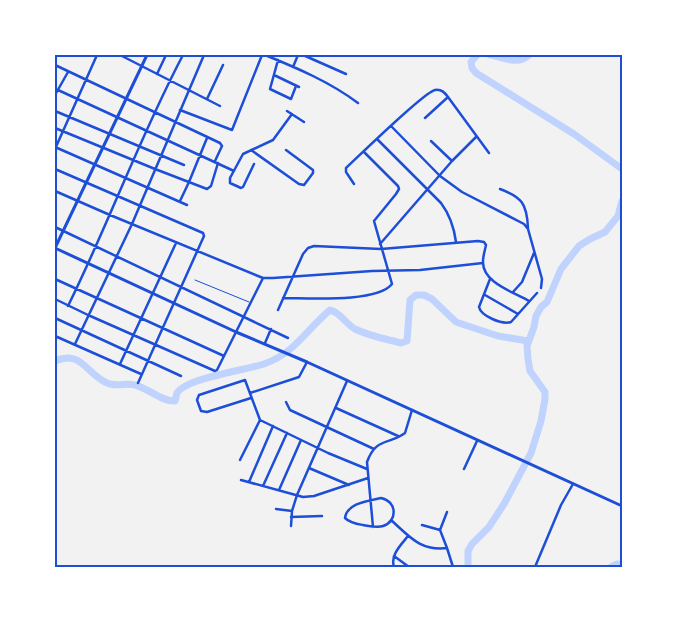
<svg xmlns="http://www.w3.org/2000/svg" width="677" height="622" viewBox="0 0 677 622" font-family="Roboto,sans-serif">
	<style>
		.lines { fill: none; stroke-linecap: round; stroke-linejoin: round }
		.river { stroke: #bfd3fe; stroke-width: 7 }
		.service { stroke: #1d4ed8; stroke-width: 1 }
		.minor { stroke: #1d4ed8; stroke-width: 2.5 }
		.secondary { stroke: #1d4ed8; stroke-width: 3 }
		.neatline { fill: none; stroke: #1d4ed8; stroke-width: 2 }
	</style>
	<rect width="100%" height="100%" fill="#f2f2f2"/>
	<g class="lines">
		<path class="river" d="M477 55 471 62 472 68 476 73 574 134 622 169
			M490 55C503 57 518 66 529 55
			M55 361C81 350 85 372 105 382 115 388 125 382 135 385 148 388 162 402 175 401 176 398 176 396 177 393 186 378 246 370 264 364 295 353 306 330 330 310 340 312 346 324 355 329 369 336 386 339 401 343L407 341 410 300 416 295H424L432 299 456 322 498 336 528 341
			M468 567V551L472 544 489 527 504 504 531 453 541 421 545 399V392L530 371 528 359 527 346 534 327 536 316 541 307 547 302 561 269 579 246 590 239 605 232 618 216 622 201
			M611 567 617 564 622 565"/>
		<path class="service" d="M195 280 249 302"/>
		<path class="minor" d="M120 55 220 106
			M265 55C297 68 330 82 358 103
			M303 55 346 74
			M278 60 270 89 291 99 296 86
			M55 65 220 143 222 146 215 161
			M293 67 298 55
			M157 74 166 55
			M274 75 299 87
			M58 90 234 171
			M55 95 68 72
			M207 99 223 65
			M180 110 232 130 262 55
			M55 111 184 165
			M287 111 304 122
			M425 118 448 97
			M391 126 440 176 462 192 524 224 528 229 542 279 541 288
			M55 128 155 169 207 189 211 186 218 163
			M377 139 441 203C450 215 454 227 456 242
			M431 141 452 161
			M55 147 187 205
			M55 149 97 55
			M251 150 299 184 304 185 313 173V170L286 150
			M254 164 243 187 241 188 230 183V178L243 154 273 140 292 114
			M55 169 203 233 204 236 138 383
			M354 184 346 172V168C359 156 424 92 435 90 442 89 445 93 448 97L489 153
			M500 189C522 197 527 204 528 228
			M55 191 110 215 263 278H273L372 271 420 270 483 263
			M180 201 189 182 207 138
			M55 227 288 338
			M380 244 452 161 476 137
			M55 279 224 356
			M490 279 479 307C481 316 502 325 511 322L537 293
			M513 292 522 282 534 253
			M485 295 518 314
			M283 298C308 298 377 303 392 284L374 221 396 194 399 189 398 186 364 152
			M55 299 88 315 215 371 217 370 263 278
			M68 306C109 223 140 136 183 55
			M278 310 303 254 308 248 314 246 381 249 478 241 484 242 486 245C485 250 483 256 483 261 482 283 514 292 529 301
			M55 318 181 376
			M55 336 141 374
			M265 343 271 329
			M75 344 132 224 204 55
			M120 364 176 243
			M250 393 299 377 307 362
			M251 398 207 412 201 411 197 400 199 395 245 380 260 420 328 453 367 469
			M286 402 290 410 374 449
			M336 408 398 436
			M240 460 260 420
			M309 468 349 485
			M464 469 477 441
			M241 480 303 497 314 496 368 478
			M249 482 273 426
			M263 486 287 433
			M279 490 301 440
			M381 498C397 501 398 521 383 526 378 528 369 526 363 525 357 524 350 523 345 518 347 503 368 501 381 498Z
			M276 509 292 511
			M447 512 440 530 447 548
			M291 517 322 516
			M391 520C410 537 420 551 447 548L453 567
			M422 525 440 530
			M291 526 292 511 297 495 347 381
			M373 527 367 462C376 437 389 445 405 433L412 410
			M394 556 409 567
			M394 567C390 555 401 545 408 536
			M535 567 561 505 573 484"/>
		<path class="secondary" d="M55 248 236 332 307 362 622 506
			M55 248 147 55"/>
	</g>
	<rect width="677" height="622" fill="none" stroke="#ffffff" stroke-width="112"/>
	<rect x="56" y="56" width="565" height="510" class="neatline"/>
</svg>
